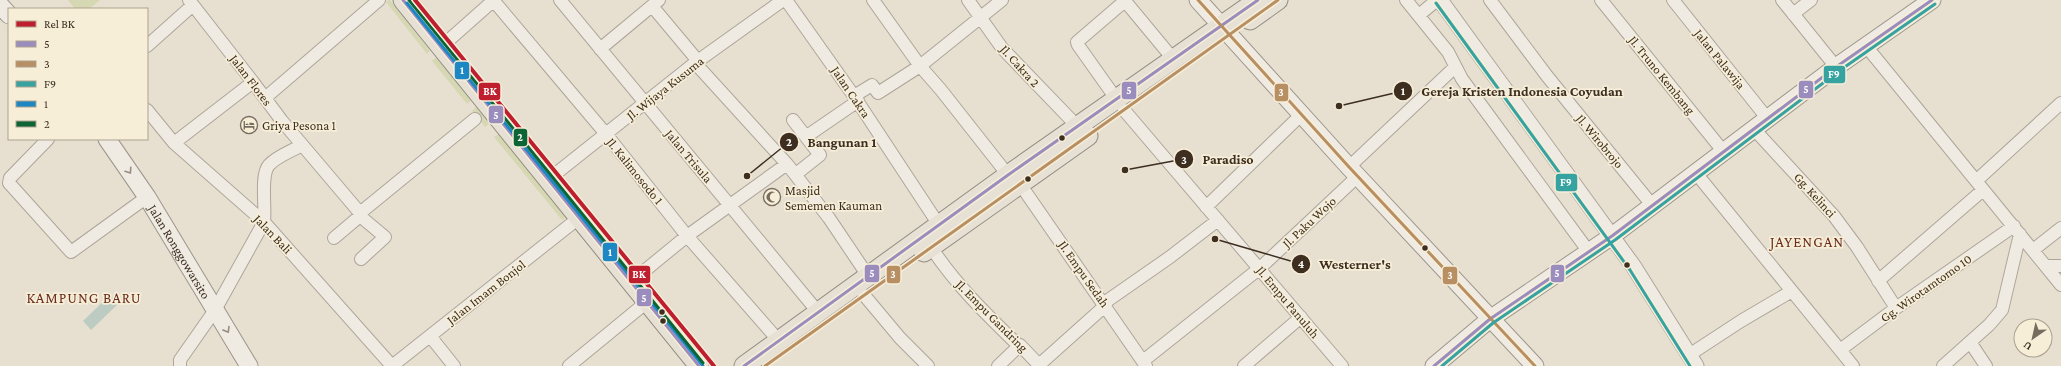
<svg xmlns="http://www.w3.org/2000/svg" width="2061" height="366" viewBox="0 0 2061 366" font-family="'Crimson Pro',serif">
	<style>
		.green { fill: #d6d7b3 }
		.water { fill: #bcccc2 }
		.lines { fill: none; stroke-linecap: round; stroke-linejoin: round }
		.minor-casing { stroke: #ada599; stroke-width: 14 }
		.tertiary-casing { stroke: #ada599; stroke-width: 17 }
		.secondary-casing { stroke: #9c958a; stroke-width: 19 }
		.primary-casing { stroke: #928b80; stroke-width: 21 }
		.minor { stroke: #efebe3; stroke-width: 12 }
		.tertiary { stroke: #efebe3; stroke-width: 15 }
		.secondary { stroke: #efebe3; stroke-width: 17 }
		.primary { stroke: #e6e1d4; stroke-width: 19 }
		.bus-1-casing { stroke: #f7eed8; stroke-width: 6 }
		.bus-2-casing { stroke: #f7eed8; stroke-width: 6 }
		.bus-3-casing { stroke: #f7eed8; stroke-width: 6 }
		.bus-4-casing { stroke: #f7eed8; stroke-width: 6 }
		.bus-5-casing { stroke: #f7eed8; stroke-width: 6 }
		.bus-1 { stroke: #9a8cbd; stroke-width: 3 }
		.bus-2 { stroke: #b88f63; stroke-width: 3 }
		.bus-3 { stroke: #36a3a0; stroke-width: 3 }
		.bus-4 { stroke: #1d87c4; stroke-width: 3 }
		.bus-5 { stroke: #0d6535; stroke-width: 3 }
		.rail-1-casing { stroke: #f7eed8; stroke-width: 7 }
		.rail-1 { stroke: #be1e2d; stroke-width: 4 }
		.oneway { stroke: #968c82 }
		.bus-dot { fill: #3d2e20; stroke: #f7eed8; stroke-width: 1.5 }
		.labels { text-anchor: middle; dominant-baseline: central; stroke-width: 3.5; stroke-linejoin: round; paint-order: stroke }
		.street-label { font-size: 13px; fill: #3d2e20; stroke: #f7eed8 }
		.poi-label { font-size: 13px; fill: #3d2e20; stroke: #f7eed8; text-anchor: start }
		.quarter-label { font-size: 15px; letter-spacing: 1px; fill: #6b2e1e; stroke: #f7eed8 }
		.leader { fill: none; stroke: #3d2e20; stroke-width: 1.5 }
		.callout-dot { fill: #3d2e20; stroke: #f7eed8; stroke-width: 1.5 }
		.mark-label { font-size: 12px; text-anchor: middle; font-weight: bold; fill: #fff }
		.callout-label { font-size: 14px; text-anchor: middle; font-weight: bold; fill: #3d2e20; stroke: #f7eed8; stroke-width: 3.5; stroke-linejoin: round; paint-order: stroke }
		.line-badge { stroke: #f7eed8; stroke-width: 1.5 }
		.badge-label { font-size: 11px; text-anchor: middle; font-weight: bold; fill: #fff }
	</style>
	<rect width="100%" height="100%" fill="#e7e0d1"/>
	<path class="green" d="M68 0H100L89 9H75Z
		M388 0H390L430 51 427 54 386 2Z
		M416 0H420L444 32 441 34Z
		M436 57 472 100 467 104 432 61Z
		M477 106 490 123 485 127 472 111Z
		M499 134 567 217 562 220 494 137Z"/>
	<path class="water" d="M110 295 119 303 91 330 83 321Z"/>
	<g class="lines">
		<g class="minor-casing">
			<path id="minor" d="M189 0 253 82 282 121 360 213
				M493 0 606 134 687 236 779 341
				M560 0 818 312
				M786 0 854 96 939 225
				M873 0 920 66 941 90 1008 175
				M968 0 1002 48 1078 127
				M1406 0 1448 52 1462 79 1589 252
				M1490 0 1547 76 1652 205
				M1601 0 1723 151
				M1673 0 1767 118
				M1782 0 1836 67
				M1125 1 1174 60
				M652 6 698 61
				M1793 14 1811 0
				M1419 15 1437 0
				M147 46 193 5
				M1866 46 2061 285
				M441 47 494 0
				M600 49 659 0
				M695 63 787 164 829 218 868 276
				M854 96 872 85 878 93 920 66 1002 0
				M265 98 379 0
				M1117 100 1078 45 1077 42 1126 0
				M147 110 174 143 264 222 392 366
				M1124 110 1342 366
				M793 120 820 155 796 174
				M1753 128 1834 216 1857 247 1896 308
				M807 136 858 101
				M48 139 10 178 9 183 71 252 147 197
				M174 143 253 82
				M1349 167 1455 67
				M1695 172 1853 366
				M549 179 695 63 783 0
				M1976 181 2061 103
				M1020 184 1146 366
				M1206 207 1302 114
				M360 216 385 237 361 259
				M334 238 360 216V213L475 119
				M931 247C955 284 987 315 1019 346L1020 345 1040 366
				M2033 250 2061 228
				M2046 266H2061
				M632 281 687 236 787 164
				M1878 281 1983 190
				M864 295 900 338 928 366
				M1104 303 1170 257 1218 220
				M430 336 454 366
				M1970 342 1986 366
				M1840 350 1896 308 2014 226
				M1689 355 1741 321 1792 291
				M1143 361 1260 268 1358 176
				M1039 365 1106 305
				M180 366V360L215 310 264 222C266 207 260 175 269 165 277 156 292 151 302 145
				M392 366 580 217
				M569 366 648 301
				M998 366 1019 346
				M1244 366 1301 317
				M1943 366 1989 325 2002 310 2020 234"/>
		</g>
		<g class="tertiary-casing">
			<path id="tertiary" d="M1440 0 1634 267 1696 366"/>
		</g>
		<g class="secondary-casing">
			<g id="secondary">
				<path d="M1198 0 1349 167 1535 366"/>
				<path d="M0 5 9 15"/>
				<path id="s1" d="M107 139 147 197 249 366"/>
				<path d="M1434 366 1490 319 1612 236 1836 67 1932 0"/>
			</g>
		</g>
		<g class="primary-casing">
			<path id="primary" d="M403 0 699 366
				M1250 20 1278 0
				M924 252 1088 136
				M744 366 1008 175 1258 0"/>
		</g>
		<use href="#minor" class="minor"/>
		<use href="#tertiary" class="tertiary"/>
		<use href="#secondary" class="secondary"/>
		<use href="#primary" class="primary"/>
		<g class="bus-1-casing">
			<path id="bus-1" d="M403 0 699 366
				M744 366 1008 175 1258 0
				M1434 366 1490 319 1612 236 1836 67 1932 0"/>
		</g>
		<g class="bus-2-casing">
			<path id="bus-2" d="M1198 0 1349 167 1535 366
				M765 366 1278 0"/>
		</g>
		<g class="bus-3-casing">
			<path id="bus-3" d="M1436 3 1630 270 1690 366
				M1442 366 1493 323 1615 240 1839 71 1935 4"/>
		</g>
		<g class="bus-4-casing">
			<path id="bus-4" d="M407 3 703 366"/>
		</g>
		<g class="bus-5-casing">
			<path id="bus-5" d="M409 0 703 363"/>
		</g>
		<use href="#bus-1" class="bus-1"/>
		<use href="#bus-2" class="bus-2"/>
		<use href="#bus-3" class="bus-3"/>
		<use href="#bus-4" class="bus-4"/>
		<use href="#bus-5" class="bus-5"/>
		<g class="rail-1-casing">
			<path id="rail-1" d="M415 0 714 366"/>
		</g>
		<use href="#rail-1" class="rail-1"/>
	</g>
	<defs><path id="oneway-chevron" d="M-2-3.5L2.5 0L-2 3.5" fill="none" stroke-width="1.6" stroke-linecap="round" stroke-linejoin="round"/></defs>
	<g class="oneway">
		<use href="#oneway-chevron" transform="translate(129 171) rotate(56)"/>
		<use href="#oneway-chevron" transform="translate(227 330) rotate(59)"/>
	</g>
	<defs>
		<g id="hotel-ring" transform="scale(0.9)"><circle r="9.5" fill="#f7eed8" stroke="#786c5e" stroke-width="1.5"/><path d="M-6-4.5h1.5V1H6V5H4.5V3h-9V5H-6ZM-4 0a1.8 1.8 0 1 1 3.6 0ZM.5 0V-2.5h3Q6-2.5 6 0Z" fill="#786c5e"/></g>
		<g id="mosque-ring" transform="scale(0.9)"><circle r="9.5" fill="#f7eed8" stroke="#786c5e" stroke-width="1.5"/><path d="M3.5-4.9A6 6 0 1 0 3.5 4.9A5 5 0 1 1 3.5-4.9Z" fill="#786c5e"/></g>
	</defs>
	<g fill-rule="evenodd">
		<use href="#hotel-ring" x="249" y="125"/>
		<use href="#mosque-ring" x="772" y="197"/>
	</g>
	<g class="bus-dot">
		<circle cx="1062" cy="138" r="3.5"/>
		<circle cx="1028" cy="179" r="3.5"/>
		<circle cx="1425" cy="248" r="3.5"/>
		<circle cx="1627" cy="265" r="3.5"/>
		<circle cx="662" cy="312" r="3.5"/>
		<circle cx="663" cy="321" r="3.5"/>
	</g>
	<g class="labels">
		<g class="street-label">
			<text transform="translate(1720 59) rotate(51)">Jalan Palawija</text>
			<text transform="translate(1020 66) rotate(48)">Jl. Cakra 2</text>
			<text transform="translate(1662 75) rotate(51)">Jl. Truno Kembang</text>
			<text transform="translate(251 80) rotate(53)">Jalan Flores</text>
			<text transform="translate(665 88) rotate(-38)">Jl. Wijaya Kusuma</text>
			<text transform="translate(851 92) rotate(56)">Jalan Cakra</text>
			<text transform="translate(1600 141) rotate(50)">Jl. Wirobrojo</text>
			<text transform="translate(689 156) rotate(50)">Jalan Trisula</text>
			<text transform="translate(635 171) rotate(51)">Jl. Kalimosodo 1</text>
			<text transform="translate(1815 195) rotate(48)">Gg. Kelinci</text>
			<text transform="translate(1309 222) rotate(-43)">Jl. Paku Wojo</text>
			<text transform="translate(273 234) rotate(46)">Jalan Bali</text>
			<text stroke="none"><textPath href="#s1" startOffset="134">Jalan Ronggowarsito</textPath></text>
			<text transform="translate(1084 274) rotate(55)">Jl. Empu Sedah</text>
			<text transform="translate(1926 288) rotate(-35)">Gg. Wirotamtomo 10</text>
			<text transform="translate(486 292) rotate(-38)">Jalan Imam Bonjol</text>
			<text transform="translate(1288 302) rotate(50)">Jl. Empu Panuluh</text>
			<text transform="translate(992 316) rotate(45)">Jl. Empu Gandring</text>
		</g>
		<g class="poi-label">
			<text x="262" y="125">Griya Pesona 1</text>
			<text x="785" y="190">Masjid<tspan x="785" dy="15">Sememen Kauman</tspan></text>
		</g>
		<g class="quarter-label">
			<text x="1807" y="242">JAYENGAN</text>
			<text x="84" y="298">KAMPUNG BARU</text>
		</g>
	</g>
	<path class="leader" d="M1339 106L1403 91M747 176L789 142M1125 170L1184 159M1215 239L1301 264"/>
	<g class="callout-dot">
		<circle cx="1339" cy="106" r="4"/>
		<circle cx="747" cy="176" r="4"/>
		<circle cx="1125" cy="170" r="4"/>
		<circle cx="1215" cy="239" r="4"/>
		<circle cx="1403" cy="91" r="10"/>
		<circle cx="789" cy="142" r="10"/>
		<circle cx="1184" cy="159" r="10"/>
		<circle cx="1301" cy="264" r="10"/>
	</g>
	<g class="mark-label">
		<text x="1403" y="95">1</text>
		<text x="789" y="146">2</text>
		<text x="1184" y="164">3</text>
		<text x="1301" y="268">4</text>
	</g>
	<g class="callout-label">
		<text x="1522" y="96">Gereja Kristen Indonesia Coyudan</text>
		<text x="842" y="147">Bangunan 1</text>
		<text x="1228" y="164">Paradiso</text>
		<text x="1355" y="269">Westerner's</text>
	</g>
	<g class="line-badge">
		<rect x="454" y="61" width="16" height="19" rx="4" fill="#1d87c4"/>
		<rect x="1823" y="65" width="23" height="19" rx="4" fill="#36a3a0"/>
		<rect x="1798" y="80" width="16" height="19" rx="4" fill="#9a8cbd"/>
		<rect x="1121" y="81" width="16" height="19" rx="4" fill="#9a8cbd"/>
		<rect x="478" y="82" width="23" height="19" rx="4" fill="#be1e2d"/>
		<rect x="1274" y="83" width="15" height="19" rx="4" fill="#b88f63"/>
		<rect x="488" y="105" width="16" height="19" rx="4" fill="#9a8cbd"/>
		<rect x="513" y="128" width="15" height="19" rx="4" fill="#0d6535"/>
		<rect x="1555" y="173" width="23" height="19" rx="4" fill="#36a3a0"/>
		<rect x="602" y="242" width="16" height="20" rx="4" fill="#1d87c4"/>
		<rect x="1550" y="264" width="15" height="19" rx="4" fill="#9a8cbd"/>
		<rect x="864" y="264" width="16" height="19" rx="4" fill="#9a8cbd"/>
		<rect x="628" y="265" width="23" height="19" rx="4" fill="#be1e2d"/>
		<rect x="886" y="265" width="15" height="19" rx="4" fill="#b88f63"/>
		<rect x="1442" y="266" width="16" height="19" rx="4" fill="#b88f63"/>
		<rect x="636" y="288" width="16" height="19" rx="4" fill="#9a8cbd"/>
	</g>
	<g class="badge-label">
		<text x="462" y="74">1</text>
		<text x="1834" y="78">F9</text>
		<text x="1806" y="93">5</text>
		<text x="1129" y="94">5</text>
		<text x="490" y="95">BK</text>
		<text x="1281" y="96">3</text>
		<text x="496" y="119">5</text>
		<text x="520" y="141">2</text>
		<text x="1566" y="186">F9</text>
		<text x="610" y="256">1</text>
		<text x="1557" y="277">5</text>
		<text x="872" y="277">5</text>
		<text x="639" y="278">BK</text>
		<text x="893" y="278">3</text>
		<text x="1450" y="279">3</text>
		<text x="644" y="302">5</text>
	</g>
	<rect x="8" y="8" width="140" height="132" fill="#f7eed8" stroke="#ada18e"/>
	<rect x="16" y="21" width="20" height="6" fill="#be1e2d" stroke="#ada18e"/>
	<text x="44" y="28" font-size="12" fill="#3d2e20">Rel BK</text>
	<rect x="16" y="41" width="20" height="6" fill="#9a8cbd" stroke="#ada18e"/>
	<text x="44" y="48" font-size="12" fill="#3d2e20">5</text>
	<rect x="16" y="61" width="20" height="6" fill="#b88f63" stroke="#ada18e"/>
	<text x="44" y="68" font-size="12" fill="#3d2e20">3</text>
	<rect x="16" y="81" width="20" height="6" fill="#36a3a0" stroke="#ada18e"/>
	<text x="44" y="88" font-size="12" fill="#3d2e20">F9</text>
	<rect x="16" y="101" width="20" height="6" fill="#1d87c4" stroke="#ada18e"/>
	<text x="44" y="108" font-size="12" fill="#3d2e20">1</text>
	<rect x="16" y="121" width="20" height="6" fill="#0d6535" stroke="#ada18e"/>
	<text x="44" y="128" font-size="12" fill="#3d2e20">2</text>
	<g transform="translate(2033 338) rotate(214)"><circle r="19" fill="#f7eed8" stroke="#ada18e"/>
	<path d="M0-3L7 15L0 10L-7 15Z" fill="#786c5e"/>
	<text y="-6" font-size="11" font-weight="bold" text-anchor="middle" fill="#3d2e20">U</text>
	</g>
</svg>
